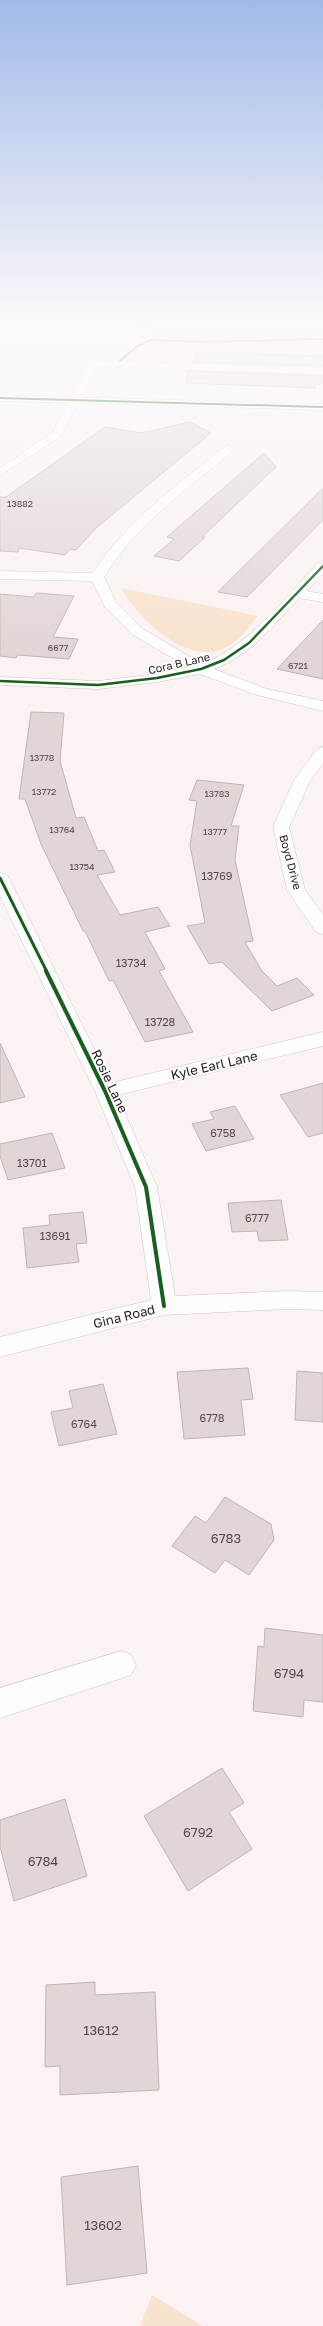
<svg xmlns="http://www.w3.org/2000/svg" width="323" height="2326" viewBox="0 0 323 2326" font-family="'Golos Text',sans-serif">
	<style>
		.green { fill: #f9e3ce }
		.lines { fill: none; stroke-linecap: round; stroke-linejoin: round }
		.stream { stroke: #d6c4eb; stroke-width: 4 }
		.building { fill: #e0d6d5; stroke: #bfb6b4 }
		.minor-casing { stroke: #cec4c5; stroke-width: 1 }
		.tertiary-casing { stroke: #cec4c5; stroke-width: 1 }
		.minor { fill: #fefdfd; fill-rule: evenodd }
		.tertiary { fill: #fefdfd; fill-rule: evenodd }
		.cycleway-far3-casing { stroke: #fff; stroke-width: 3 }
		.cycleway-far2-casing { stroke: #fff; stroke-width: 4 }
		.cycleway-far1-casing { stroke: #fff; stroke-width: 5 }
		.cycleway-casing { stroke: #fff; stroke-width: 6 }
		.cycleway-far3 { stroke: #1b5e20; stroke-width: 2 }
		.cycleway-far2 { stroke: #1b5e20; stroke-width: 2.5 }
		.cycleway-far1 { stroke: #1b5e20; stroke-width: 3 }
		.cycleway { stroke: #1b5e20; stroke-width: 4 }
		.labels { text-anchor: middle; dominant-baseline: central; stroke-width: 3.5; stroke-linejoin: round; paint-order: stroke }
		.far-number-label { font-size: 9px; fill: #524849 }
		.far-street-label { font-size: 11px; fill: #23181a; stroke: #fff }
		.number-label { font-size: 11px; fill: #524849 }
		.street-label { font-size: 13px; fill: #23181a; stroke: #fff }
		.near-number-label { font-size: 13px; fill: #524849 }
	</style>
	<rect width="100%" height="100%" fill="#faf2f3"/>
	<path class="green" d="M196 321H258L323 326V349L194 345 188 365 119 362 114 359 145 337 187 327Z
		M121 588 258 616C249 627 238 642 225 648 188 667 137 618 121 588Z
		M152 2295 203 2326H140Z"/>
	<g class="lines">
		<path class="stream" d="M99 321 213 336H235L280 331H323"/>
	</g>
	<path class="building" d="M196 352 323 356V366L192 362Z
		M189 371 323 376 322 384H315V388L185 383Z
		M190 422 211 433 96 528 76 550 70 549 65 555 19 548 18 552 0 551V497H6L105 427 141 433Z
		M264 453 276 467 202 537H205L179 561 154 556 174 539 167 537Z
		M323 488V520L247 597 218 592Z
		M36 593 74 596 53 637 78 639 69 659 18 655 16 658 0 656V594L34 597Z
		M323 620V679L277 669Z
		M31 712 64 713 60 761 76 818 84 817 98 851 104 850 115 872 97 875 120 915 158 907 170 926 145 932 165 969 159 971 193 1032 145 1042 113 980 109 981 85 931H83L41 844 25 799H19Z
		M197 780 244 785 231 826H239L235 860 253 941 245 942 262 971 277 986 297 978 314 995 272 1011 222 962 209 964 187 926 205 923 190 845 197 801 189 800Z
		M0 1043 25 1097 0 1103Z
		M323 1083V1133L308 1137 280 1095Z
		M235 1106 254 1139 206 1151 192 1124 214 1119 210 1112Z
		M52 1133 65 1168 8 1180 0 1156V1144Z
		M281 1200 288 1240 259 1241 257 1231 232 1232 228 1203Z
		M83 1212 87 1243 76 1244 79 1262 27 1268 23 1228 50 1225 49 1215Z
		M248 1368 253 1399 241 1400 245 1435 184 1439 177 1372Z
		M297 1371 323 1373V1422L295 1420Z
		M103 1384 117 1434 59 1446 51 1412 73 1408 69 1391Z
		M225 1497 271 1524 274 1540 249 1575 225 1560 215 1573 172 1546 195 1516 206 1523Z
		M265 1628 323 1635V1702L304 1700 303 1717 253 1711 258 1646 264 1647Z
		M222 1768 244 1803 229 1812 252 1849 188 1891 144 1816Z
		M65 1799 87 1876 14 1901 0 1846V1820Z
		M95 1982V1995L155 1992 159 2090 60 2095V2066L45 2067 46 1985Z
		M138 2166 147 2273 67 2285 61 2177Z"/>
	<g class="lines">
		<g class="minor-casing">
			<path id="minor" d="M96 356 99 357 100 361 323 368V374L97 367 61 436 0 476V468L53 432 88 364 93 357Z
				M229 446 235 449 233 451C186 490 136 525 104 577L116 602 143 629 202 664C250 645 283 600 318 563L323 562V574L306 591 323 594V602L299 598C273 626 250 655 214 669L267 689 323 701V711L257 695 200 674 157 682 98 689 0 685V677L98 681 157 674 188 667 133 635 105 607 92 581 0 579V571L93 573C121 529 161 497 202 465 210 459 219 448 229 446Z
				M323 747V763L310 781 289 827 305 890 323 915V934L316 932 287 890 273 827 294 780 317 749Z
				M0 873 6 874 9 878 111 1083 323 1032V1046L117 1095 157 1187 175 1296 287 1291 323 1292V1310L287 1309 164 1315 0 1357V1337L151 1300 135 1187 95 1091 0 896Z
				M121 1651 131 1655 136 1665 131 1675 0 1718V1688Z"/>
		</g>
		<g class="tertiary-casing">
			<path id="tertiary" d="M0 395 323 404V410L0 401Z"/>
		</g>
		<use href="#minor" class="minor"/>
		<use href="#tertiary" class="tertiary"/>
		<g class="cycleway-far3-casing">
			<path id="cycleway-far3" d="M120 361 136 347 151 340 205 342 323 339
				M0 398 323 407"/>
		</g>
		<g class="cycleway-far2-casing">
			<path id="cycleway-far2" d="M0 681 98 685 157 678 201 669 224 660 249 643 323 566"/>
		</g>
		<g class="cycleway-far1-casing">
			<path id="cycleway-far1" d="M0 878 47 972"/>
		</g>
		<g class="cycleway-casing">
			<path id="cycleway" d="M46 971 105 1091 146 1187 164 1306"/>
		</g>
		<use href="#cycleway-far3" class="cycleway-far3"/>
		<use href="#cycleway-far2" class="cycleway-far2"/>
		<use href="#cycleway-far1" class="cycleway-far1"/>
		<use href="#cycleway" class="cycleway"/>
	</g>
	<linearGradient id="sky" x2="0" y2="1"><stop stop-color="#a1bae9"/><stop offset="0.5" stop-color="#fdf9fa"/><stop offset="1" stop-color="#fdf9fa" stop-opacity="0"/></linearGradient>
	<rect width="323" height="647" fill="url(#sky)"/>
	<g class="labels">
		<g class="far-number-label">
			<text x="20" y="503">13882</text>
			<text x="58" y="647">6677</text>
			<text x="298" y="665">6721</text>
			<text x="42" y="757">13778</text>
			<text x="44" y="791">13772</text>
			<text x="217" y="793">13783</text>
			<text x="62" y="829">13764</text>
			<text x="215" y="831">13777</text>
			<text x="82" y="866">13754</text>
		</g>
		<g class="far-street-label">
			<text transform="translate(179 663) rotate(-13)">Cora B Lane</text>
			<text transform="translate(291 862) rotate(75)">Boyd Drive</text>
		</g>
		<g class="number-label">
			<text x="217" y="875">13769</text>
			<text x="131" y="962">13734</text>
			<text x="160" y="1021">13728</text>
			<text x="223" y="1132">6758</text>
			<text x="32" y="1162">13701</text>
			<text x="257" y="1217">6777</text>
			<text x="55" y="1235">13691</text>
			<text x="212" y="1417">6778</text>
			<text x="84" y="1423">6764</text>
		</g>
		<g class="street-label">
			<text transform="translate(214 1065) rotate(-13)">Kyle Earl Lane</text>
			<text transform="translate(110 1081) rotate(65)">Rosie Lane</text>
			<text transform="translate(124 1316) rotate(-14)">Gina Road</text>
		</g>
		<g class="near-number-label">
			<text x="226" y="1538">6783</text>
			<text x="289" y="1673">6794</text>
			<text x="198" y="1832">6792</text>
			<text x="43" y="1861">6784</text>
			<text x="101" y="2030">13612</text>
			<text x="103" y="2225">13602</text>
		</g>
	</g>
</svg>
